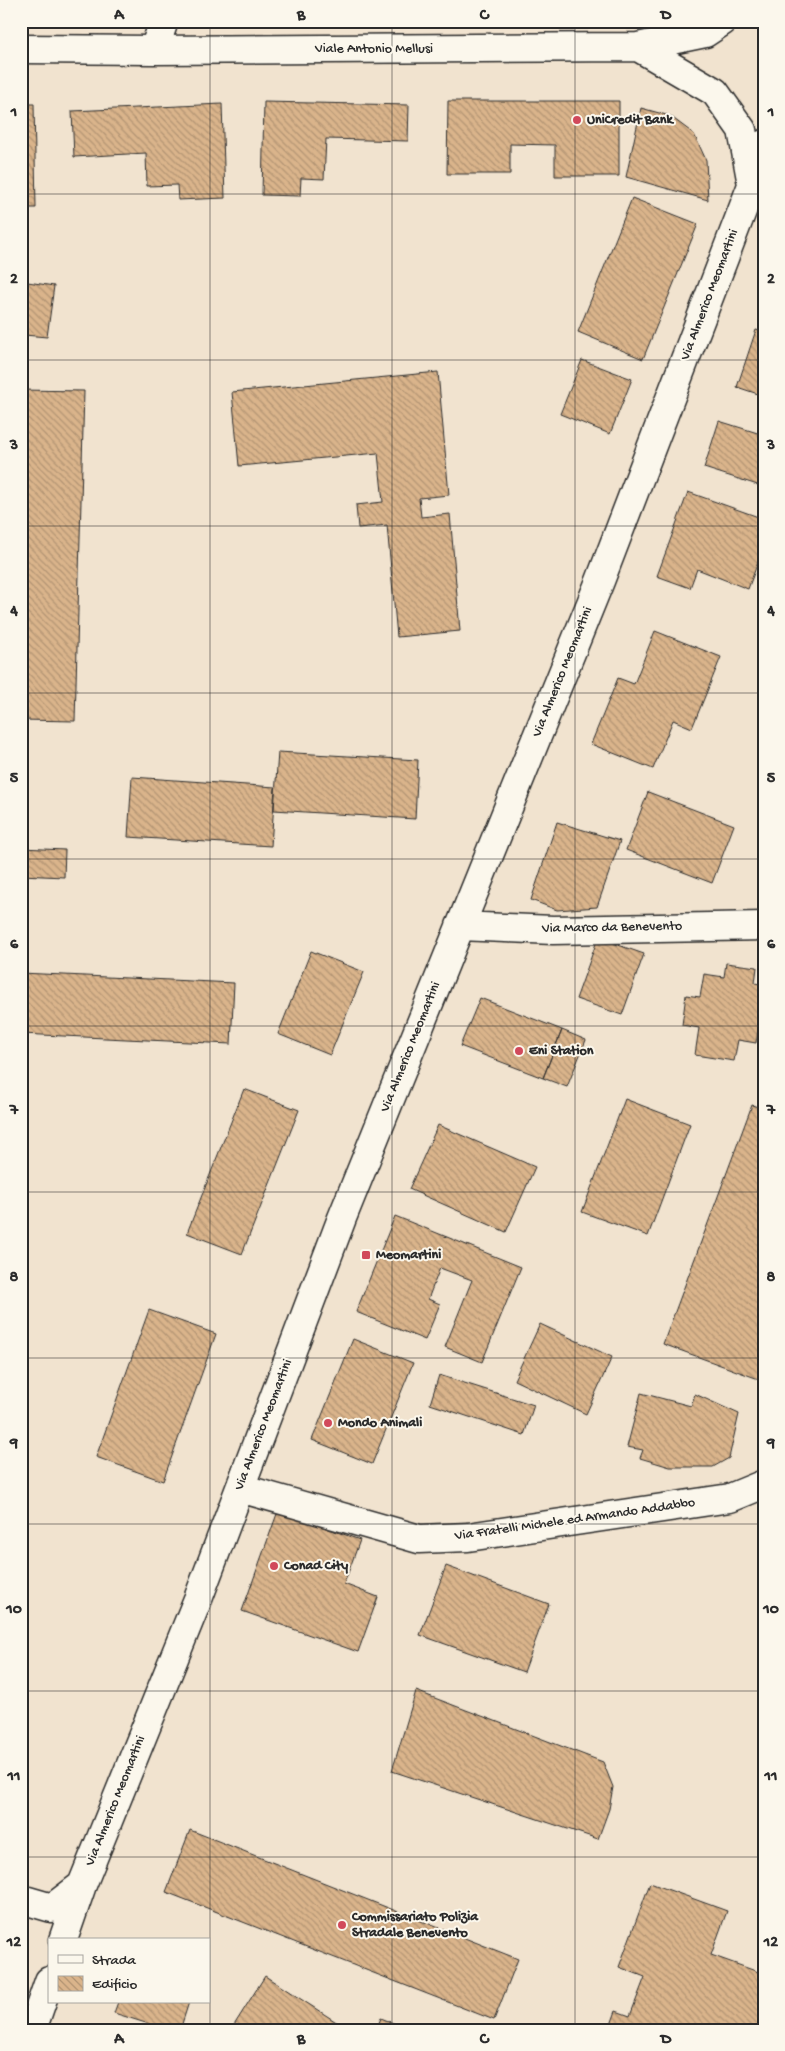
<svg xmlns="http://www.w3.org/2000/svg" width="785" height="2051" viewBox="0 0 785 2051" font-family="'Gochi Hand',sans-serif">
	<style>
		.building { fill: url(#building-back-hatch); stroke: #2b2b2b }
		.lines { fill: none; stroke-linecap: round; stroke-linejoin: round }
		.minor-casing { stroke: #2b2b2b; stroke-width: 31 }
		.minor { stroke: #fbf7ec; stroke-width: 28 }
		.grid { fill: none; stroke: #2b2b2b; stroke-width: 1; stroke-opacity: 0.55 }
		.poi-dot { fill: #d1495b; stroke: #fbf7ec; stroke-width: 2 }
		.labels { text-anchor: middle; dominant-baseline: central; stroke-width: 4; stroke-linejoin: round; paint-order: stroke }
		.street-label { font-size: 14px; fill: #2b2b2b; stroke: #fbf7ec }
		.poi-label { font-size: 14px; font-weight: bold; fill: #2b2b2b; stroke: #fbf7ec; text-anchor: start }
		.neatline { fill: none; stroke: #2b2b2b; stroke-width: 2 }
		.grid-label { font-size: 16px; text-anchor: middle; font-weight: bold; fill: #2b2b2b }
	</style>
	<defs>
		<pattern id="building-back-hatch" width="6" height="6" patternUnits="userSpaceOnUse" patternTransform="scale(1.25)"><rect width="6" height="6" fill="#dab48b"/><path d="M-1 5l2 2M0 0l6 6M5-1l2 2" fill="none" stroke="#b19372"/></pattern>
	</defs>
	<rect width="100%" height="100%" fill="#f1e3cf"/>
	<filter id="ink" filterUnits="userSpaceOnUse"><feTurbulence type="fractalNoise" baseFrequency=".02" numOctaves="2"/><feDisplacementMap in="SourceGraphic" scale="10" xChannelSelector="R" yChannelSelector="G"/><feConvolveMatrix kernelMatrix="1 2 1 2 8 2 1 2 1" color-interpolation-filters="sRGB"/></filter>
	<g filter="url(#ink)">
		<path class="building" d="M448 101H619V176H555V145L510 144V174H447Z
			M264 102 409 105 408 141 326 139 324 179 301 178 300 196 262 195Z
			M21 104H34L36 208H21Z
			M222 104 225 198 178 200 177 185 147 186 146 153 74 157 72 111Z
			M641 108 670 116 694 134 706 160 708 200 626 177Z
			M632 198 698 224 643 359 578 332Z
			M21 281 54 286 47 337 24 335 21 354Z
			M756 330 764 332V396L737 387Z
			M582 360 632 379 610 434 560 414Z
			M438 372 449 495 419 498 421 517 450 514 460 631 397 637 387 525 358 528 356 505 383 502 378 453 239 466 232 392Z
			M21 390 84 391 75 721 21 720Z
			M719 421 764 435V487L704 468Z
			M688 492 764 519V546L748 589 697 569 690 588 657 576Z
			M655 631 721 657 692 728 673 720 653 769 591 744 618 678 634 684Z
			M278 752 418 760 415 819 274 810Z
			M132 777 275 787 271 846 128 837Z
			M648 792 734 825 712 883 626 850Z
			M557 822 620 841 597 907 557 910 531 900Z
			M21 848 65 850 64 877 21 875Z
			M598 938 644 954 622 1015 576 999Z
			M311 951 364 972 330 1055 278 1034Z
			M726 963 757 967 755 983 764 985V1020L760 1019 756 1043 738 1040 734 1061 695 1055 699 1028 682 1025 686 995 700 997 704 974 724 977Z
			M21 973 234 983 231 1044 21 1034Z
			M480 998 562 1030 543 1078 460 1046Z
			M562 1030 586 1040 567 1087 543 1078Z
			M244 1089 299 1110 242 1254 187 1233Z
			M625 1099 690 1124 648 1236 582 1212Z
			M752 1105 764 1109V1381L663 1344Z
			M438 1125 535 1167 506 1232 409 1189Z
			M395 1216 521 1267 482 1362 445 1347 472 1280 440 1268 428 1299 440 1304 425 1340 356 1312Z
			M149 1310 216 1334 163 1481 96 1457Z
			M540 1324 612 1357 586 1414 514 1380Z
			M353 1339 413 1363 372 1464 312 1440Z
			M439 1375 534 1405 524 1435 430 1404Z
			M641 1393 691 1406 695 1394 739 1414 729 1458 713 1467H670L640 1458 643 1450 627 1447Z
			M278 1511 360 1540 344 1584 378 1597 358 1652 242 1611Z
			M446 1566 549 1604 524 1672 420 1635Z
			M416 1691 603 1762 613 1787 609 1809 598 1839 392 1771Z
			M190 1830 518 1959 494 2020 166 1892Z
			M650 1883 727 1911 711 1955 764 1974V2030H609L616 2011 630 2016 645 1977 619 1967Z
			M265 1976 341 2025 338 2030H231Z
			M118 2002H189L180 2030H168L114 2013Z
			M381 2018 410 2030H376Z"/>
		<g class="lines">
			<g class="minor-casing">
				<path id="minor" d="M638 47 715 92 742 130 751 179
					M21 49 154 50 638 47 705 33 723 21
					M154 50 164 21
					M460 926 553 930 764 926
					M240 1488 419 1539 468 1537 730 1498 764 1484
					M21 1899 52 1908 82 1885 198 1599 342 1218 600 581 752 185 764 144
					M63 1940 82 1885
					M32 2030 49 1981"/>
			</g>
			<use href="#minor" class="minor"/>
		</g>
	</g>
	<path class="grid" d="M210 21V2030M392 21V2030M575 21V2030M21 194H764M21 360H764M21 526H764M21 693H764M21 859H764M21 1026H764M21 1192H764M21 1358H764M21 1524H764M21 1691H764M21 1857H764"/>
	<g class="poi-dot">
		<circle cx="577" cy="120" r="5"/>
		<circle cx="519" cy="1051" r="5"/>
		<rect x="361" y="1250" width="10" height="10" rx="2.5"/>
		<circle cx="328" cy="1423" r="5"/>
		<circle cx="274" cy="1566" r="5"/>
		<circle cx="342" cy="1925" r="5"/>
	</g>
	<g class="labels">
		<g class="street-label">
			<text x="374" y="49">Viale Antonio Mellusi</text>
			<text transform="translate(710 295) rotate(-69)">Via Almerico Meomartini</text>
			<text transform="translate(563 672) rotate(-68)">Via Almerico Meomartini</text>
			<text transform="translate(612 928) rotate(-1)">Via Marco da Benevento</text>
			<text transform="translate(411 1047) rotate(-68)">Via Almerico Meomartini</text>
			<text transform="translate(264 1425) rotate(-69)">Via Almerico Meomartini</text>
			<text transform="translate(575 1520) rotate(-8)">Via Fratelli Michele ed Armando Addabbo</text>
			<text transform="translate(116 1801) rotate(-68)">Via Almerico Meomartini</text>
		</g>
		<g class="poi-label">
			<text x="587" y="120">UniCredit Bank</text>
			<text x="529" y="1051">Eni Station</text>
			<text x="376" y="1255">Meomartini</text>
			<text x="338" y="1423">Mondo Animali</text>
			<text x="284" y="1566">Conad City</text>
			<text x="352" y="1917">Commissariato Polizia<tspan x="352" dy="16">Stradale Benevento</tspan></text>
		</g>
	</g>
	<rect width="785" height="2051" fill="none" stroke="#fbf7ec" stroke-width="55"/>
	<rect x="48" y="1938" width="162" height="65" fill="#fbf7ec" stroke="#a8a59f"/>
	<rect x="58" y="1955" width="25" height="8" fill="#fbf7ec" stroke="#a8a59f"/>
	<text x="92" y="1964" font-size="15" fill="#2b2b2b">Strada</text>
	<rect x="58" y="1976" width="25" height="15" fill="url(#building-back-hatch)" stroke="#a8a59f"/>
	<text x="92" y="1988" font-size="15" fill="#2b2b2b">Edificio</text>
	<rect x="28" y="28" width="730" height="1996" class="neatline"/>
	<g class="grid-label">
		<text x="119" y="19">A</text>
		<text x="301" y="19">B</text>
		<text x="484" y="19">C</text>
		<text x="666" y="19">D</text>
		<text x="14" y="116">1</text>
		<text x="771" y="116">1</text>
		<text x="14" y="283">2</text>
		<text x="771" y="283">2</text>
		<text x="14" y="449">3</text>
		<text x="771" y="449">3</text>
		<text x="14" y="615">4</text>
		<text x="771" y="615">4</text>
		<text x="14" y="782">5</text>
		<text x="771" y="782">5</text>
		<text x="14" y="948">6</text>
		<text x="771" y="948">6</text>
		<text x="14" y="1114">7</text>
		<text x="771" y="1114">7</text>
		<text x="14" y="1281">8</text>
		<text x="771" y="1281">8</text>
		<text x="14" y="1447">9</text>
		<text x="771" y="1447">9</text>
		<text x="14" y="1613">10</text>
		<text x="771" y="1613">10</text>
		<text x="14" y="1780">11</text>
		<text x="771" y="1780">11</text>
		<text x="14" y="1946">12</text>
		<text x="771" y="1946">12</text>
		<text x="119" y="2043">A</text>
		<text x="301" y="2043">B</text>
		<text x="484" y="2043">C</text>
		<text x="666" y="2043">D</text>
	</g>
</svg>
